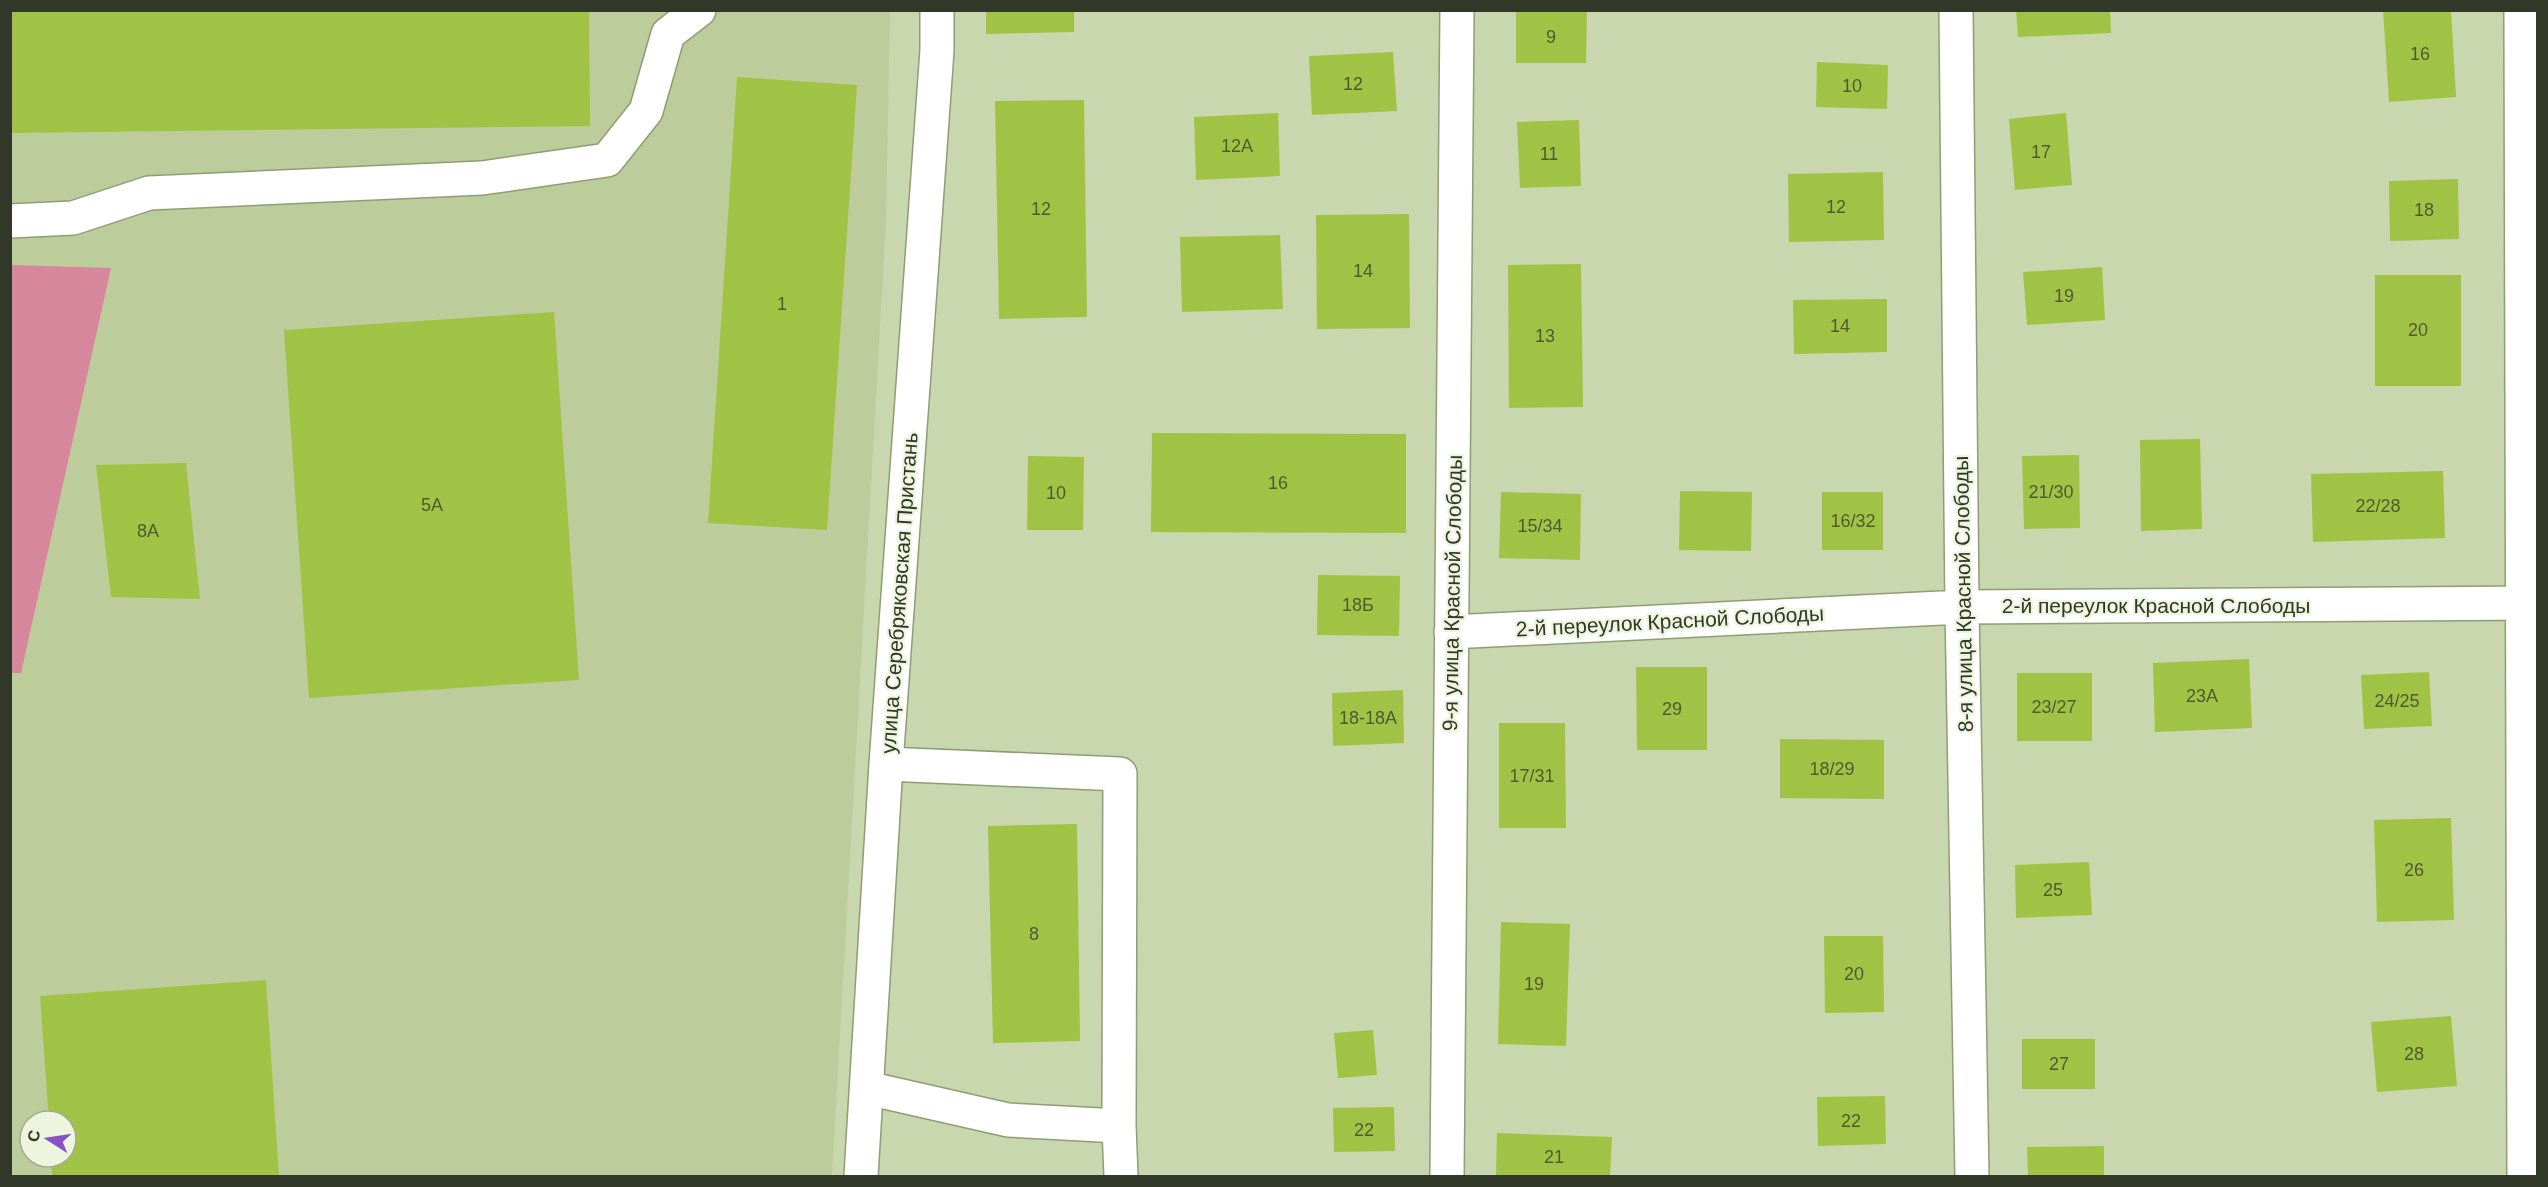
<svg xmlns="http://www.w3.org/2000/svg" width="2548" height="1187" viewBox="0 0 2548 1187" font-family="Helvetica,sans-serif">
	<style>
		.built { fill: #bccd9b; fill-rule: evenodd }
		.green { fill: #d7879b }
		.building { fill: #a0c346 }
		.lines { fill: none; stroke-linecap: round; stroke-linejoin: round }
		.minor-casing { stroke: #8f9d74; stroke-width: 36 }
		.minor { stroke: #fff; stroke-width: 33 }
		.labels { text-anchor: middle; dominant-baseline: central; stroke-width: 4.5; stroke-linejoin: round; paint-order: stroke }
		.number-label { font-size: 18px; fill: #4e5b2f }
		.street-label { font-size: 21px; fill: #323827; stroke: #edf5df }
	</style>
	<rect width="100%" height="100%" fill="#c8d7ad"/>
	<path class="built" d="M10 11H890L886 220 832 1176H11ZM30 1121H66V1157H30Z"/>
	<path class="green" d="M11 265 111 268 21 673H11Z"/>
	<path class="building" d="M10 10H589L590 126 10 133Z
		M986 10H1074V32L986 34Z
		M1516 10H1587L1586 63H1516Z
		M2016 10H2110L2111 33 2018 37Z
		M2383 10H2451L2456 97 2389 102Z
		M1393 52 1397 111 1312 115 1309 56Z
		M1817 62 1888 65 1887 109 1816 107Z
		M737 77 857 85 827 530 708 523Z
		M1084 100 1087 317 999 319 995 101Z
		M1278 113 1280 176 1196 180 1194 117Z
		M2066 113 2072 185 2015 190 2009 119Z
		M1579 120 1581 186 1520 188 1517 122Z
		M1883 172 1884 240 1789 242 1788 174Z
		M2458 179 2459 239 2390 241 2389 181Z
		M1409 214 1410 328 1317 329 1316 215Z
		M1280 235 1283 309 1182 312 1180 237Z
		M1581 264 1583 407 1509 408 1508 265Z
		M2102 267 2105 320 2027 325 2023 272Z
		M2375 275H2461V386H2375Z
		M1887 299V352L1794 354 1793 300Z
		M554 312 579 680 309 698 284 330Z
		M1152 433 1406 434V533L1151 532Z
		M2200 439 2202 529 2141 531 2140 440Z
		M2079 455 2080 528 2024 529 2022 456Z
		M1028 456 1084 457 1083 530H1027Z
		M186 463 200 599 111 597 96 465Z
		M2443 471 2445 538 2313 542 2311 474Z
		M1680 491 1752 492 1751 551 1679 550Z
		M1501 492 1581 494 1580 560 1499 558Z
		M1822 492H1883V550H1822Z
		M1318 575 1400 576 1399 636 1317 635Z
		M2249 659 2252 728 2155 732 2153 663Z
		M1636 667H1707V750H1637Z
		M2429 672 2432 726 2364 729 2361 675Z
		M2017 673H2092V741H2017Z
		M1403 690 1404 743 1333 746 1332 693Z
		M1499 723H1565L1566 828H1499Z
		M1780 739 1884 740V799L1780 798Z
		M2451 818 2454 920 2377 922 2374 820Z
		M1077 824 1080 1041 993 1043 988 826Z
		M2089 862 2092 915 2016 918 2015 865Z
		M1501 922 1570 924 1566 1046 1498 1044Z
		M1824 936H1883L1884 1012 1825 1013Z
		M266 980 279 1176H52L51 1157H66V1121H49L40 996Z
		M2451 1016 2457 1086 2377 1092 2371 1022Z
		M1373 1030 1377 1075 1338 1078 1334 1033Z
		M2022 1039H2095V1089H2022Z
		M1885 1096 1886 1144 1818 1146 1817 1097Z
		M1394 1107 1395 1151 1334 1152 1333 1108Z
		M1497 1133 1612 1137 1610 1176H1496Z
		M2104 1146V1176H2028L2027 1147Z"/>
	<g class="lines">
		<g class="minor-casing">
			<path id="minor" d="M1956 10 1962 607 1972 1176
				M2521 10 2524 1176
				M10 221 73 218 149 193 482 178 607 160 646 111 668 34 699 10
				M1451 632 1962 607 2538 603
				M867 1088 1008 1120 1119 1126 1120 774 886 764
				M1119 1126 1121 1176
				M861 1176 886 764 937 50V10
				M1447 1176 1457 10"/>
		</g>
		<use href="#minor" class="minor"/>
	</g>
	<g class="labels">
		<g class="number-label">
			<text x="1551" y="37">9</text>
			<text x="2420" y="54">16</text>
			<text x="1353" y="84">12</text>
			<text x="1852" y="86">10</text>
			<text x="1237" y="146">12А</text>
			<text x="2041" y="152">17</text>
			<text x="1549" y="154">11</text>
			<text x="1836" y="207">12</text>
			<text x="1041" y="209">12</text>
			<text x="2424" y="210">18</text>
			<text x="1363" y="271">14</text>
			<text x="2064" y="296">19</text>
			<text x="782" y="304">1</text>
			<text x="1840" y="326">14</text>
			<text x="2418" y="330">20</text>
			<text x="1545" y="336">13</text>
			<text x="1278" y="483">16</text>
			<text x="2051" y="492">21/30</text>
			<text x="1056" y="493">10</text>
			<text x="432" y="505">5А</text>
			<text x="2378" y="506">22/28</text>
			<text x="1853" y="521">16/32</text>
			<text x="1540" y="526">15/34</text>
			<text x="148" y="531">8А</text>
			<text x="1358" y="605">18Б</text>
			<text x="2202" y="696">23А</text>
			<text x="2397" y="701">24/25</text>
			<text x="2054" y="707">23/27</text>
			<text x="1672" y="709">29</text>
			<text x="1368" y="718">18-18А</text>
			<text x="1832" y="769">18/29</text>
			<text x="1532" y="776">17/31</text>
			<text x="2414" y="870">26</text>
			<text x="2053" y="890">25</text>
			<text x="1034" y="934">8</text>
			<text x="1854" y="974">20</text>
			<text x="1534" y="984">19</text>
			<text x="2414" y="1054">28</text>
			<text x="2059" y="1064">27</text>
			<text x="1851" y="1121">22</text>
			<text x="1364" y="1130">22</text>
			<text x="1554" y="1157">21</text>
		</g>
		<g class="street-label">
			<text transform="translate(899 593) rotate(-86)">улица Серебряковская Пристань</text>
			<text transform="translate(1452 593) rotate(-89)">9-я улица Красной Слободы</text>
			<text transform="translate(1963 594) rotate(-91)">8-я улица Красной Слободы</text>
			<text x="2156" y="605">2-й переулок Красной Слободы</text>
			<text transform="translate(1670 621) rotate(-3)">2-й переулок Красной Слободы</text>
		</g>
	</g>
	<rect width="2548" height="1187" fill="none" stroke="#323827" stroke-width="24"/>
	<g transform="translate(48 1139) rotate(282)"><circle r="28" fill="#edf5df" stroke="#a2a995" stroke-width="1.5"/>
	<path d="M0-4.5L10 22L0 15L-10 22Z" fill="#8a50c7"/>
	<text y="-9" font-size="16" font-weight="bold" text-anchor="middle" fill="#323827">С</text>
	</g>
</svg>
